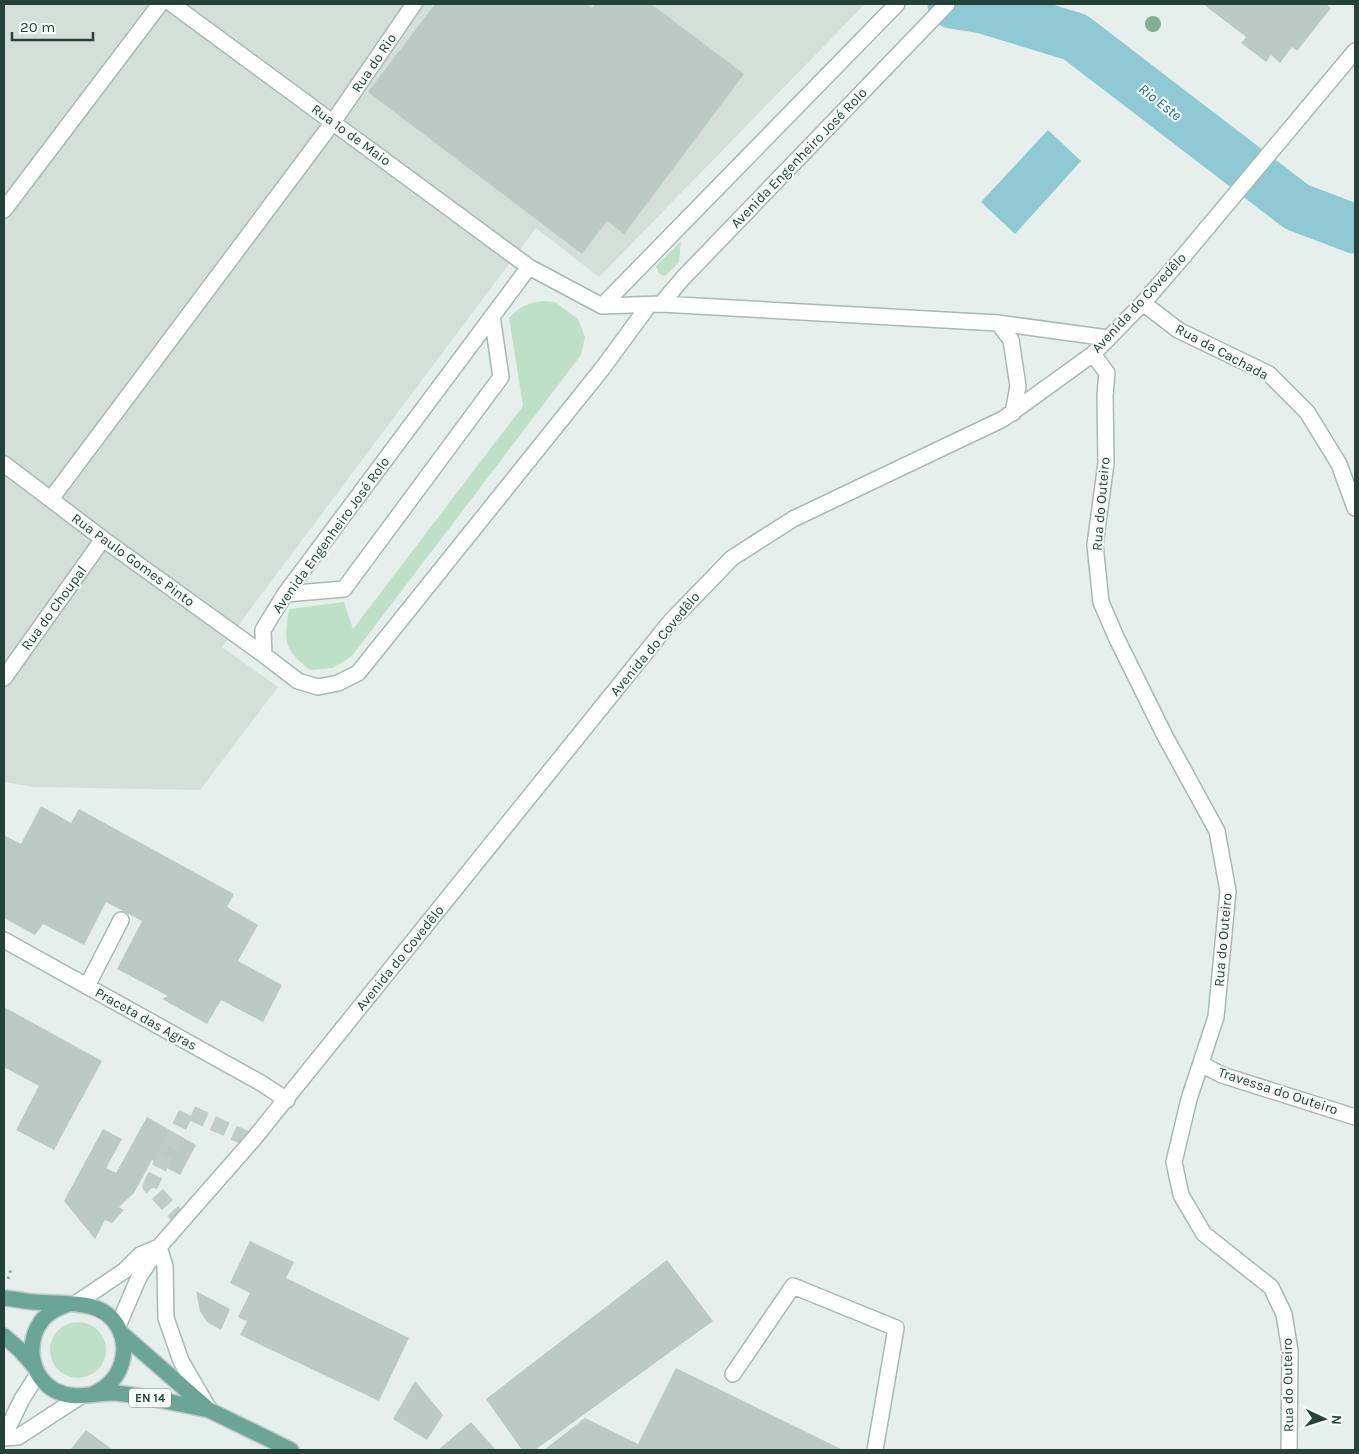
<svg xmlns="http://www.w3.org/2000/svg" width="1359" height="1454" viewBox="0 0 1359 1454" font-family="Karla,sans-serif">
	<style>
		.built { fill: #d4dfda }
		.green { fill: #bfe0c8 }
		.water { fill: #8ec9d4 }
		.lines { fill: none; stroke-linecap: round; stroke-linejoin: round }
		.river { stroke: #8ec9d4; stroke-width: 49 }
		.building { fill: #bbcac4 }
		.minor-tunnel { stroke: #bfccc8; stroke-width: 15; stroke-dasharray: 15 8; stroke-linecap: butt }
		.minor-casing { stroke: #a8b8b2; stroke-width: 18 }
		.major-casing { stroke: #c2cac8; stroke-width: 18 }
		.path { stroke: #86b3a5; stroke-width: 3; stroke-dasharray: 2.5 4; stroke-linecap: butt }
		.minor { stroke: #fff; stroke-width: 15 }
		.major { stroke: #6aa596; stroke-width: 15 }
		.tree { fill: #80af93 }
		.labels { text-anchor: middle; dominant-baseline: central; stroke-width: 4; stroke-linejoin: round; paint-order: stroke }
		.shield { fill: #f7fbf9; stroke: #637a73; stroke-width: 1 }
		.shield-label { font-size: 12px; font-weight: bold; fill: #24423a }
		.street-label { font-size: 14px; fill: #24423a; stroke: #f7fbf9 }
		.water-label { font-size: 15px; font-style: italic; fill: #1c6f80; stroke: #f7fbf9 }
	</style>
	<rect width="100%" height="100%" fill="#e6efeb"/>
	<path class="built" d="M4 4H865L599 277 536 228 222 647 278 687 200 790 34 787 4 782Z"/>
	<path class="green" d="M681 241 679 262 665 276 661 275 658 272 656 266Z
		M544 301 555 302 578 319 585 337 581 355 352 656 333 668 310 670C283 648 284 642 289 609L344 602 353 629 523 406 509 318C519 307 529 302 544 301Z
		M50 1350a28 28 0 1 1 56 0a28 28 0 1 1-56 0Z"/>
	<path class="water" d="M1048 130 1081 161 1015 234 981 202Z"/>
	<g class="lines">
		<path class="river" d="M952 4 983 9 1075 37 1297 207 1355 229"/>
	</g>
	<path class="building" d="M435 4H586L592 8 595 4H651L744 74 624 234 607 221 582 254 368 92Z
		M1203 4H1326L1331 8 1297 51 1292 47 1280 63 1271 55 1266 62 1241 43 1246 37Z
		M41 806 71 823 79 809 234 894 227 907 258 925 238 961 282 985 263 1022 221 1000 207 1024 162 999 168 996 117 969 142 921 106 902 84 945 43 924 35 935 4 918V835L21 844Z
		M4 1007 102 1061 54 1150 16 1130 39 1086 4 1067Z
		M147 1117 196 1145 180 1175 152 1160 134 1193 119 1207 124 1210 112 1223 105 1220 95 1239 64 1201 103 1129 122 1139 106 1168 116 1173Z
		M250 1241 294 1262 286 1278 409 1338 379 1401 240 1335 247 1321 238 1317 250 1293 230 1283Z
		M667 1260 713 1321 535 1450H522L486 1399Z
		M196 1291 230 1309 221 1330 207 1322 200 1311Z
		M676 1368 843 1450H544L585 1418 638 1444Z
		M415 1381 443 1415 427 1440 393 1419Z
		M471 1422 496 1450H438Z
		M86 1430 113 1450H70Z"/>
	<g class="lines">
		<path class="minor-tunnel" d="M183 1222 150 1186 187 1111 252 1141"/>
		<g class="minor-casing">
			<path id="minor" d="M172 4 529 267 602 306 661 304 998 323 1108 338
				M4 210 160 4
				M1143 303 1178 330 1269 374 1307 412 1339 464 1355 508
				M661 304 683 278 947 4
				M602 306 897 4
				M998 323 1011 340 1018 386 1013 413
				M1093 354 1107 373 1105 395 1106 463 1095 545 1101 602 1116 637 1165 736 1217 831 1228 891 1216 1017 1189 1099 1174 1162 1181 1195 1204 1234 1271 1287 1284 1314 1290 1351 1289 1450
				M4 464 103 539 264 655 298 681 318 687 338 683 358 673 602 369 649 305
				M51 499 333 122 414 4
				M285 594 344 589 501 377 492 316
				M264 655 263 630 285 594 529 267
				M4 678 103 539
				M4 940 261 1083 287 1100
				M87 986 121 920
				M1201 1064 1222 1075 1355 1117
				M159 1247 165 1266 166 1318 181 1361 209 1409
				M75 1304 124 1271 140 1255 159 1247
				M118 1326 139 1277 159 1247 252 1141 671 621 732 558 793 519 1003 419 1093 354 1143 303 1182 258 1355 51
				M733 1374 793 1286 896 1328 875 1450
				M4 1436 22 1399 38 1374
				M4 1438 18 1437 81 1396"/>
		</g>
		<g class="major-casing">
			<path id="major" d="M4 1298C14 1299 24 1301 34 1302 63 1305 102 1297 118 1327 123 1336 125 1347 123 1357 120 1375 109 1387 93 1394
				M69 1304C60 1307 50 1311 43 1319 25 1341 29 1377 56 1391 76 1401 95 1392 116 1393 147 1396 178 1404 209 1410
				M121 1333 209 1410 291 1450
				M4 1336 20 1350 34 1366"/>
		</g>
		<path class="path" d="M8 1279 11 1269"/>
		<use href="#minor" class="minor"/>
		<use href="#major" class="major"/>
	</g>
	<circle class="tree" cx="1153" cy="24" r="8"/>
	<g class="labels">
		<rect class="shield" x="129" y="1388.5" width="42" height="19" rx="4"/>
		<g class="shield-label">
			<text x="150" y="1398">EN 14</text>
		</g>
		<g class="street-label">
			<text transform="translate(374 63) rotate(-56)">Rua do Rio</text>
			<text transform="translate(351 135) rotate(36)">Rua 1º de Maio</text>
			<text transform="translate(799 158) rotate(-46)">Avenida Engenheiro José Rolo</text>
			<text transform="translate(1139 303) rotate(-47)">Avenida do Covedêlo</text>
			<text transform="translate(1222 352) rotate(28)">Rua da Cachada</text>
			<text transform="translate(1101 504) rotate(-85)">Rua do Outeiro</text>
			<text transform="translate(331 535) rotate(-54)">Avenida Engenheiro José Rolo</text>
			<text transform="translate(133 560) rotate(36)">Rua Paulo Gomes Pinto</text>
			<text transform="translate(54 608) rotate(-54)">Rua do Choupal</text>
			<text transform="translate(655 644) rotate(-50)">Avenida do Covedêlo</text>
			<text transform="translate(1223 940) rotate(-85)">Rua do Outeiro</text>
			<text transform="translate(400 958) rotate(-51)">Avenida do Covedêlo</text>
			<text transform="translate(146 1019) rotate(29)">Praceta das Agras</text>
			<text transform="translate(1278 1091) rotate(18)">Travessa do Outeiro</text>
			<text transform="translate(1288 1385) rotate(-91)">Rua do Outeiro</text>
		</g>
		<g class="water-label">
			<text transform="translate(1160 102) rotate(38)">Rio Este</text>
		</g>
	</g>
	<rect width="1359" height="1454" fill="none" stroke="#24423a" stroke-width="10"/>
	<g transform="translate(1324 1419) rotate(94)" stroke="#f7fbf9" stroke-width="4" paint-order="stroke">
	<path d="M0-4L9 19L0 12L-9 19Z" fill="#24423a"/>
	<text y="-8" font-size="14" font-weight="bold" text-anchor="middle" fill="#24423a">N</text>
	</g>
	<path d="M12 32v8h81v-8" fill="none" stroke="#24423a" stroke-width="2.5"/>
	<text x="20" y="32" font-size="15" fill="#24423a" stroke="#f7fbf9" stroke-width="4" paint-order="stroke">20 m</text>
</svg>
